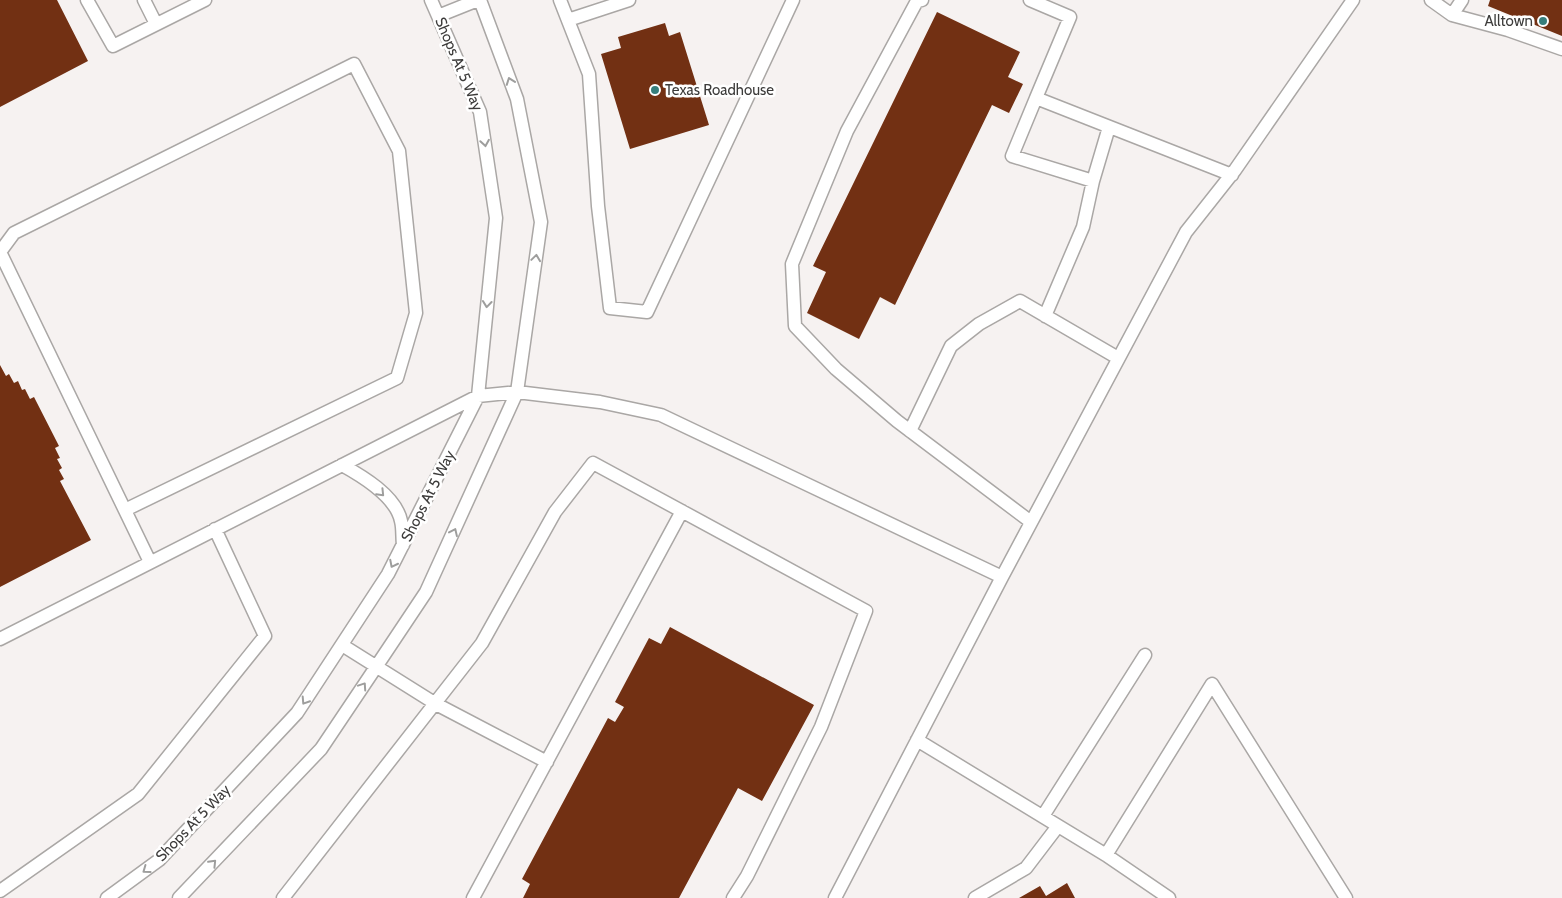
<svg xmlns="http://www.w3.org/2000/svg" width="1562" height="898" font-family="Cabin,sans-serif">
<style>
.building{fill:#723013}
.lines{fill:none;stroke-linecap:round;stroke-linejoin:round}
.lane-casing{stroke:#aaa7a5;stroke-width:15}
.lane{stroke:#fff;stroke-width:12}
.oneway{stroke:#9e9e9d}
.poi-dot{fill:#367e7c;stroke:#fff;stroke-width:2}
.labels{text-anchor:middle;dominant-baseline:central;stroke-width:5;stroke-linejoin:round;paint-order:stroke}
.poi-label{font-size:15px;fill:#3d3c3b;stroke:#fff;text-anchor:end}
.street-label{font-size:15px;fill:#3d3c3b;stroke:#fff}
</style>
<rect width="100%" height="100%" fill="#f6f2f1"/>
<!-- building -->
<path class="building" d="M0,0h57l31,61 -88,46z
M1490,0h72v36l-74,-30z
M937,12l83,40 -12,25 15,7 -14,29 -17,-8 -97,200 -15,-8 -21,42 -52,-26 19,-41 -13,-6z
M665,23l4,13 11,-4 29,93 -79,24 -29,-95 20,-6 -3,-11z
M0,365l6,11 3,-2 5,9 4,-2 4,9 3,-1 5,10 4,-2 25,49 -4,2 5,10 -3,1 5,9 -3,2 5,9 -4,2 31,59 -91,47z
M670,627l144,78 -52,96 -24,-13 -59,110h-156l7,-14 -8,-5 86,-161 7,4 9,-15 -9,-5 34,-64 12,6z
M1067,883l8,15h-56l21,-12 6,10z"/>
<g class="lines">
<defs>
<path id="lane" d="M87,0l26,46 92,-46
M144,0l12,24
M560,0l29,74 9,132 12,102 37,4 146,-312
M922,0l-5,1 -70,130 -55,133 3,62 41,43 61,52 134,101
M1030,0l40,17 -34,81 196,77
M1431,0l21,15 10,-15
M1452,15l56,15 54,19
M438,16l40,-16
M568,20l61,-20
M1036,98l-24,58 81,25
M1045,316l38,-89 10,-46 16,-54
M910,431l41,-85 28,-22 41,-23 98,57
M342,465c20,11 54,31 59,56 2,7 1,16 2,24
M125,510l272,-132 19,-65 -17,-162 -45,-87 -340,169 -14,19 150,310
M0,639l478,-243 39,-4 83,10 61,13 341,162
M342,645l94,59 111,58
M917,740l189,115 106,-171 134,214
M1043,816l102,-161
M1106,855l63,43
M0,891l138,-97 127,-158 -50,-107
M107,898l52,-38 138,-147 91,-139 90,-178 18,-178 -16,-106 -49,-112
M179,898l142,-149 55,-82 50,-75 91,-200 24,-170 -24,-123 -37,-99
M283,898l199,-255 73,-131 38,-49 273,148 -45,116 -74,149 -14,22
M473,898l209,-387
M835,898l167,-321 184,-345 49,-62 118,-170
M975,898l51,-30 32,-42"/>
</defs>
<!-- lane casing -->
<use href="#lane" class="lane-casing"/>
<!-- lane -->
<use href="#lane" class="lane"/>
</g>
<!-- one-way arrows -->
<defs><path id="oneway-chevron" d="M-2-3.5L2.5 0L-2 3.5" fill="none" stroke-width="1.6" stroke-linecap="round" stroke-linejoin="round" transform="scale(1.25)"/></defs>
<g class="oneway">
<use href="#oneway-chevron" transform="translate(510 81) rotate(-110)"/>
<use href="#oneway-chevron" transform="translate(485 143) rotate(81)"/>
<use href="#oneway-chevron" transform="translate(536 258) rotate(-82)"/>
<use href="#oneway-chevron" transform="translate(487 304) rotate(96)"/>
<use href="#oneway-chevron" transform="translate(381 493) rotate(46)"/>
<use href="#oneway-chevron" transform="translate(454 532) rotate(-65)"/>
<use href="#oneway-chevron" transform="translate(393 564) rotate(117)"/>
<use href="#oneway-chevron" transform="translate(363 686) rotate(-56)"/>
<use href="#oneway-chevron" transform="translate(305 701) rotate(123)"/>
<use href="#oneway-chevron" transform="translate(213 863) rotate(-46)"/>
<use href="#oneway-chevron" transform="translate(146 870) rotate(144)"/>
</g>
<!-- markers -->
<g class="poi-dot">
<circle cx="1543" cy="21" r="5"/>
<circle cx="655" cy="90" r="5"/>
</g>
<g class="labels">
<!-- poi labels -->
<g class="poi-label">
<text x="1533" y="21">Alltown</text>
<text x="665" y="90" text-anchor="start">Texas Roadhouse</text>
</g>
<!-- street labels -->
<g class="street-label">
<text transform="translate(459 64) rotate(67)">Shops At 5 Way</text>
<text transform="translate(428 496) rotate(-63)">Shops At 5 Way</text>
<text transform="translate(193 823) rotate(-46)">Shops At 5 Way</text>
</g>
</g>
</svg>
